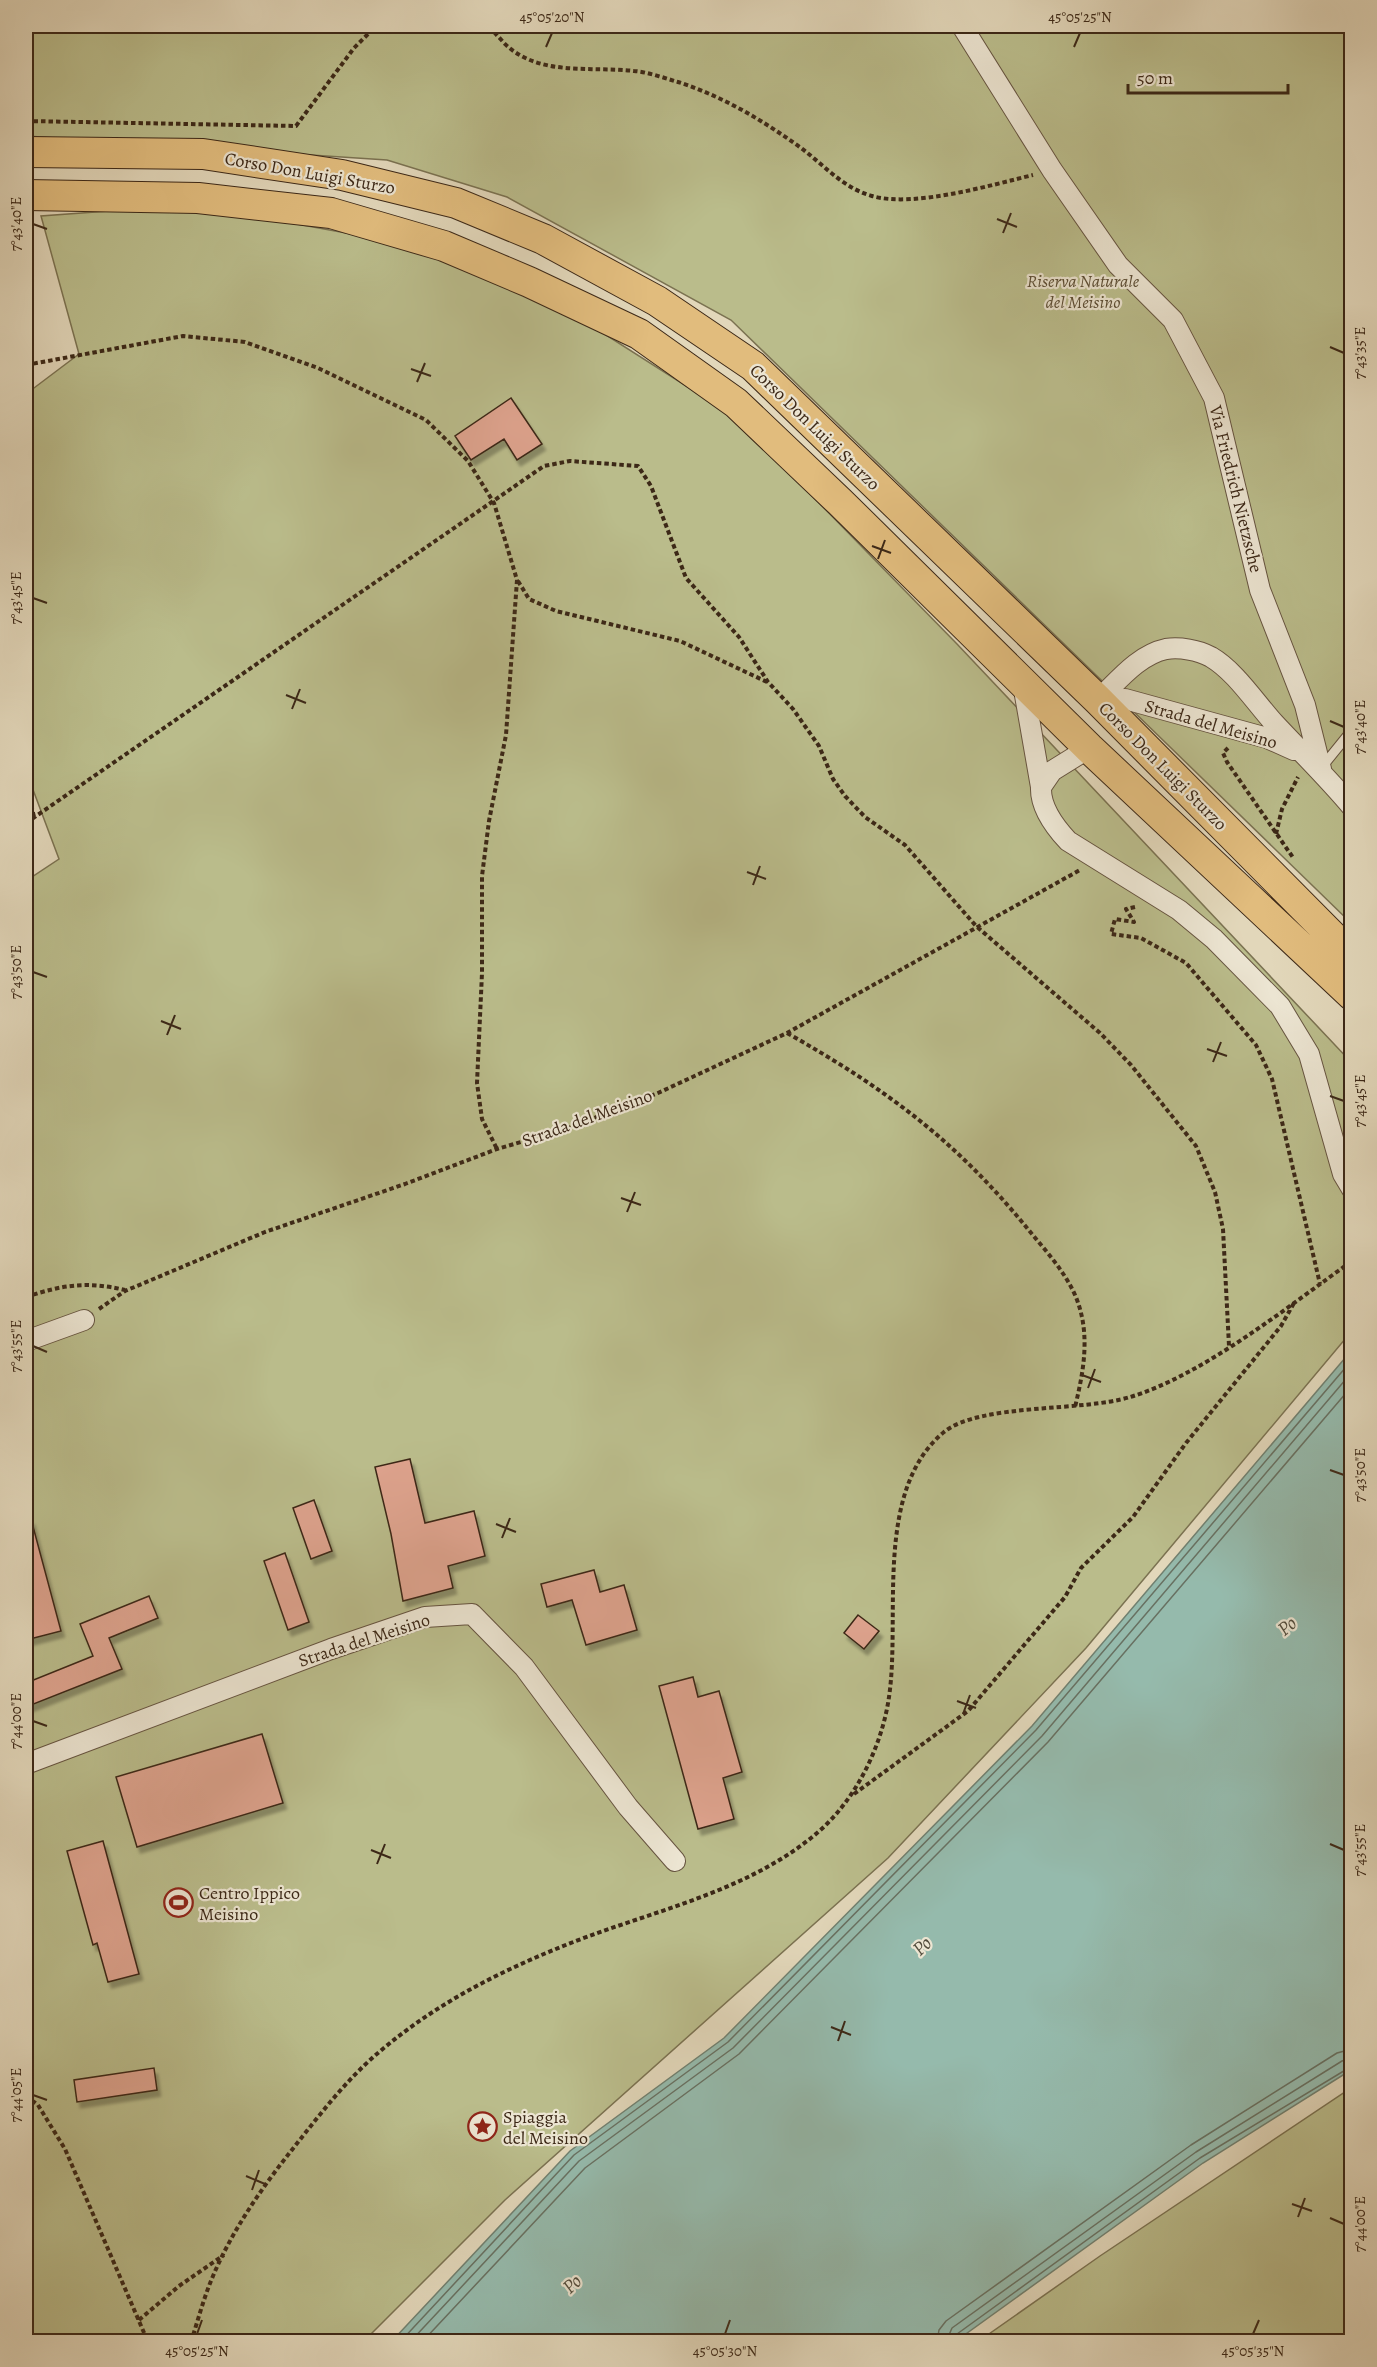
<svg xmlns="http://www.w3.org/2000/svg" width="1377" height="2367" font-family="Alegreya,serif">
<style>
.green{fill:#babc8b;stroke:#7b7251;stroke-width:1.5}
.water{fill:#95baac;stroke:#718070;stroke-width:1.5}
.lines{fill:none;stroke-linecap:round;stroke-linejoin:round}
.shore{stroke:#687162;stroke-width:1.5}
.building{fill:#dea38e;stroke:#3c2817;stroke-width:1.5;filter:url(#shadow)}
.service-casing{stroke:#665440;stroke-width:11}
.minor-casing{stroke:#665440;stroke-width:22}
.primary-casing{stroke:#3c2817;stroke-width:32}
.path{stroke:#3c2817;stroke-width:4;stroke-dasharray:4.5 3;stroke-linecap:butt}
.service{stroke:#ece5d2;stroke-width:9}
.minor{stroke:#ece5d2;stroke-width:20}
.primary{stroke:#e1bc7d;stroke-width:30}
.ticks{fill:none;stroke:#3c2817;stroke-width:2}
.labels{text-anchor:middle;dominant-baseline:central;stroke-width:4.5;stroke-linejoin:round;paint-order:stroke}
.street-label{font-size:18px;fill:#3c2817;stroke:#ece5d2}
.park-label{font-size:18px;font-style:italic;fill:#5c4d34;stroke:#ece5d2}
.poi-label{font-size:18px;fill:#3c2817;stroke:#ece5d2;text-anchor:start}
.water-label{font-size:20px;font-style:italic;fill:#524c3c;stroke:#ece5d2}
.neatline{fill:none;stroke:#3c2817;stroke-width:2}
.ticks-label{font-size:15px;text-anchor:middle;fill:#3c2817}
</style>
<defs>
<filter id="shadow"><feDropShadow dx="3.5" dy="6" stdDeviation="1.5" flood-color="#0004"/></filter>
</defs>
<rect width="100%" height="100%" fill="#e2d7ba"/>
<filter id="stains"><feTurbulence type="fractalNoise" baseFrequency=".00333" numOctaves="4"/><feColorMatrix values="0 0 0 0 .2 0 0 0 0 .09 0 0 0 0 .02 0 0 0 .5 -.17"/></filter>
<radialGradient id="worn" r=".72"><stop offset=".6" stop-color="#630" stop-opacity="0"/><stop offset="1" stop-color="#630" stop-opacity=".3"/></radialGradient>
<!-- green -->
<path class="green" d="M26,26h1325v897l-620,-603 -224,-123 -120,-37 -361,-24z
M150,208l114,10 104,19 97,30 105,45 165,105 222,227 394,418v270l-265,316 -198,210 -383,342 -141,141h-338v-1460l33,-22 -33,-88v-377l53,-40 -38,-138z
M1351,2088v253h-372l121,-85z"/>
<!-- water -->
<path class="water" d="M1351,1351v719l-148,93 -247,178h-564l178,-190 154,-113 308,-312z"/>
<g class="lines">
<!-- shore -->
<path class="shore" d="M400,2342l174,-187 154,-113 308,-312 316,-370
M410,2342l169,-181 154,-113 309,-312 310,-364
M422,2342l163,-174 154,-114 309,-312 304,-356
M937,2342l2,-12 7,-9 245,-176 146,-92 15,-4
M946,2342l6,-14 244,-176 146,-91 10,-3
M954,2342l3,-8 243,-176 152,-92"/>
</g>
<!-- building -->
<path class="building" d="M511,398l31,46 -25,16 -13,-21 -33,21 -16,-24z
M410,1459l15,64 49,-12 11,45 -37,10 5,22 -50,13 -12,-67 -16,-67z
M314,1500l18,51 -21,8 -18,-51z
M31,1519l30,112 -35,9v-120z
M285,1553l24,69 -21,8 -24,-69z
M594,1570l6,22 24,-7 13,45 -51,15 -14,-45 -25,7 -6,-23z
M149,1596l9,22 -49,20 13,31 -96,38v-24l67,-27 -13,-32z
M858,1615l21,16 -15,18 -20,-16z
M693,1677l5,20 21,-6 23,81 -19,6 11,41 -36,10 -39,-143z
M262,1734l21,69 -146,44 -21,-70z
M103,1841l36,133 -31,8 -11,-39 -4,2 -26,-94z
M154,2068l3,22 -80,12 -3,-22z"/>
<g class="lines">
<defs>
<path id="service" d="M1322,767l30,-37"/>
<path id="minor" d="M962,26l90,144 66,95 55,55 41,78 46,192 45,115 16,64
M1023,684l18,103 11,-16 37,-23
M1098,700c20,-19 40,-45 68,-51 14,-2 32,1 45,8 24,14 44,45 63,66 26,28 53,54 78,84
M1098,700l27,-1 142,39 27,12
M1041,787c-1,20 13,39 27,54l111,69 35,29 66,67 29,48 34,120 9,15
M26,1341l58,-21
M26,1764l305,-115 94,-32 47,-3 52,53 104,140 47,54"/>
<path id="primary" d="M26,152l177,2 139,21 114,28 87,36 114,62 96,65 345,334 254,256
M26,195l172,3 133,15 113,33 85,36 110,52 97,69 104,99 249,246 263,247"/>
</defs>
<!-- service casing -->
<use href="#service" class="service-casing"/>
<!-- minor casing -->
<use href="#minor" class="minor-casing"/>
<!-- primary casing -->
<use href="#primary" class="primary-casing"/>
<!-- path -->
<path class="path" d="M490,26c3,6 9,11 14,17 34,34 86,23 130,28 14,1 30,7 44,11 41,13 81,36 116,61 27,18 46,44 78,53 42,12 119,-11 161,-21
M26,121l270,5 58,-78 22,-22
M26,365l157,-29 62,6 73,26 108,52 42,41 26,42 23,77 -11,155 -17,86 -7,55v97l-5,110 5,36 15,30
M518,581l11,18 27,12 124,30 87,41
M1228,748l-5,5 4,9 67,97
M26,783l8,34
M26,823l518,-357 26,-5 68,5 13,20 35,92 53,59 29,45 25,27 26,37 14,33 12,17 20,21 40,28 71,81 124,107 31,32 65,81 19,46 8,37 6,117
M1276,834l6,-25 16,-32
M1135,907l-9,2 8,13 -19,-3 -4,15 30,4 45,25 70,82 16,34 48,205
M787,1033c99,56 168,107 240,195 17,21 37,42 48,67 16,37 9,75 0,112
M26,1297c36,-12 61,-16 99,-7
M99,1309l26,-18 140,-59 140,-48 92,-35 69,-20 92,-36 129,-60 293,-163
M854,1794l114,-83 97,-114 16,-29 52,-51 53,-74 95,-117 13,-23
M26,2096l12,9 27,44 83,193
M139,2320l40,-34 45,-31
M191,2342c7,-22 13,-45 22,-66 19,-45 48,-87 78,-125 27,-34 54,-70 87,-98 63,-54 134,-88 211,-117 77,-28 165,-49 228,-103 39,-33 65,-87 72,-136 12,-81 -16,-206 55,-265 36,-29 138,-20 186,-35 72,-21 160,-92 222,-136"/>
<!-- service -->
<use href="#service" class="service"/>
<!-- minor -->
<use href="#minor" class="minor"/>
<!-- primary -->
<use href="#primary" class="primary"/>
</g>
<!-- ticks -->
<path class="ticks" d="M546,47l6,-14M1074,47l6,-14M997,219l20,8M33,224l14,5M1003,233l8,-20M1330,347l14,6M411,369l20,7M417,382l8,-19M872,546l19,7M878,559l7,-19M33,598l14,5M286,695l20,8M292,709l8,-20M1330,721l14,6M747,872l19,7M753,885l7,-19M33,972l14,5M161,1021l20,8M167,1035l8,-20M1207,1049l20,7M1213,1062l8,-20M1330,1096l14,5M621,1198l20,7M627,1212l8,-20M33,1346l14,6M1082,1375l19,7M1088,1388l7,-19M1330,1470l14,5M496,1524l20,8M502,1538l8,-20M957,1701l19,7M963,1714l7,-19M33,1721l14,5M1330,1844l14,6M371,1850l20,8M377,1864l8,-20M831,2027l20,8M838,2041l7,-20M33,2095l14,5M246,2176l19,8M252,2190l7,-20M1292,2204l20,7M1298,2217l7,-19M1330,2218l14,6M197,2334l5,-14M725,2334l5,-14M1253,2334l6,-14"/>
<!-- icons -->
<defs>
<symbol id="stadium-ring" viewBox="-11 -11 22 22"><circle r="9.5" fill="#ece5d2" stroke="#8f2418" stroke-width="1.5"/><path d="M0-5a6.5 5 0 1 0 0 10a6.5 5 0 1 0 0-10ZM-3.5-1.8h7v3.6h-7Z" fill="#8f2418"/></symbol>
<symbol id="sight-ring" viewBox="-11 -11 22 22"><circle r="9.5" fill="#ece5d2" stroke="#8f2418" stroke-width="1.5"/><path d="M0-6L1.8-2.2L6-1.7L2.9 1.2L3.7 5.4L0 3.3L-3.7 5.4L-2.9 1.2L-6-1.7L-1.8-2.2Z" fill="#8f2418"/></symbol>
</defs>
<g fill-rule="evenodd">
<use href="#stadium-ring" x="162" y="1886" width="33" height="33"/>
<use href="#sight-ring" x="466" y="2110" width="33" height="33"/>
</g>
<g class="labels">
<!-- street labels -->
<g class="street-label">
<text transform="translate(310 173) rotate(10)">Corso Don Luigi Sturzo</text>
<text transform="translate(815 427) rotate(44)">Corso Don Luigi Sturzo</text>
<text transform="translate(1236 489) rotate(76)">Via Friedrich Nietzsche</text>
<text transform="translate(1211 724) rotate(16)">Strada del Meisino</text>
<text transform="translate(1163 766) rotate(45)">Corso Don Luigi Sturzo</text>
<text transform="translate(587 1118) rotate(-20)">Strada del Meisino</text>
<text transform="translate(364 1640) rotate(-18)">Strada del Meisino</text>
</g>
<!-- park labels -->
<g class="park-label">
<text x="1083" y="281">Riserva Naturale<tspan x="1083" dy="21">del Meisino</tspan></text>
</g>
<!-- poi labels -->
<g class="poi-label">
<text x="199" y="1893">Centro Ippico<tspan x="199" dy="21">Meisino</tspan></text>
<text x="503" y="2117">Spiaggia<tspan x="503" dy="21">del Meisino</tspan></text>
</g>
<!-- water labels -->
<g class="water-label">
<text transform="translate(1287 1626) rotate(-40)">Po</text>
<text transform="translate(922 1946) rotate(-44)">Po</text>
<text transform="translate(572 2284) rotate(-44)">Po</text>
</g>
</g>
<!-- margin -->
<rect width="1377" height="2367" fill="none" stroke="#e2d7ba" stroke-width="66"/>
<!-- scale -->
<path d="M1128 84v9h160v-9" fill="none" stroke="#3c2817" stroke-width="3"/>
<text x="1137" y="84" font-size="18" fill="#3c2817" stroke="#ece5d2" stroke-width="4.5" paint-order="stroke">50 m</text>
<rect x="33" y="33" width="1311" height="2301" class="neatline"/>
<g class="ticks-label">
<text x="552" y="22">45°05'20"N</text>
<text x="1080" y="22">45°05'25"N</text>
<text transform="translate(16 224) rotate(-90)" y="5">7°43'40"E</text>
<text transform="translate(1360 353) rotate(-90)" y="5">7°43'35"E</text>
<text transform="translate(16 598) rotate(-90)" y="5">7°43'45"E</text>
<text transform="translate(1360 727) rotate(-90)" y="5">7°43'40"E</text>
<text transform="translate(16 972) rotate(-90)" y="5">7°43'50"E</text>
<text transform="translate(1360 1101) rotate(-90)" y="5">7°43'45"E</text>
<text transform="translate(16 1346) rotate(-90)" y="5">7°43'55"E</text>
<text transform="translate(1360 1475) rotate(-90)" y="5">7°43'50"E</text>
<text transform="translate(16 1721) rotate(-90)" y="5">7°44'00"E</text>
<text transform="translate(1360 1850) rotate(-90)" y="5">7°43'55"E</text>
<text transform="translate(16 2095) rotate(-90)" y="5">7°44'05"E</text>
<text transform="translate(1360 2224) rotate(-90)" y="5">7°44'00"E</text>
<text x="197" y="2356">45°05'25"N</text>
<text x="725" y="2356">45°05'30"N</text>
<text x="1253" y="2356">45°05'35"N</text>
</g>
<rect width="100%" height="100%" filter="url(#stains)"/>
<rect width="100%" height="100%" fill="url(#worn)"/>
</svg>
